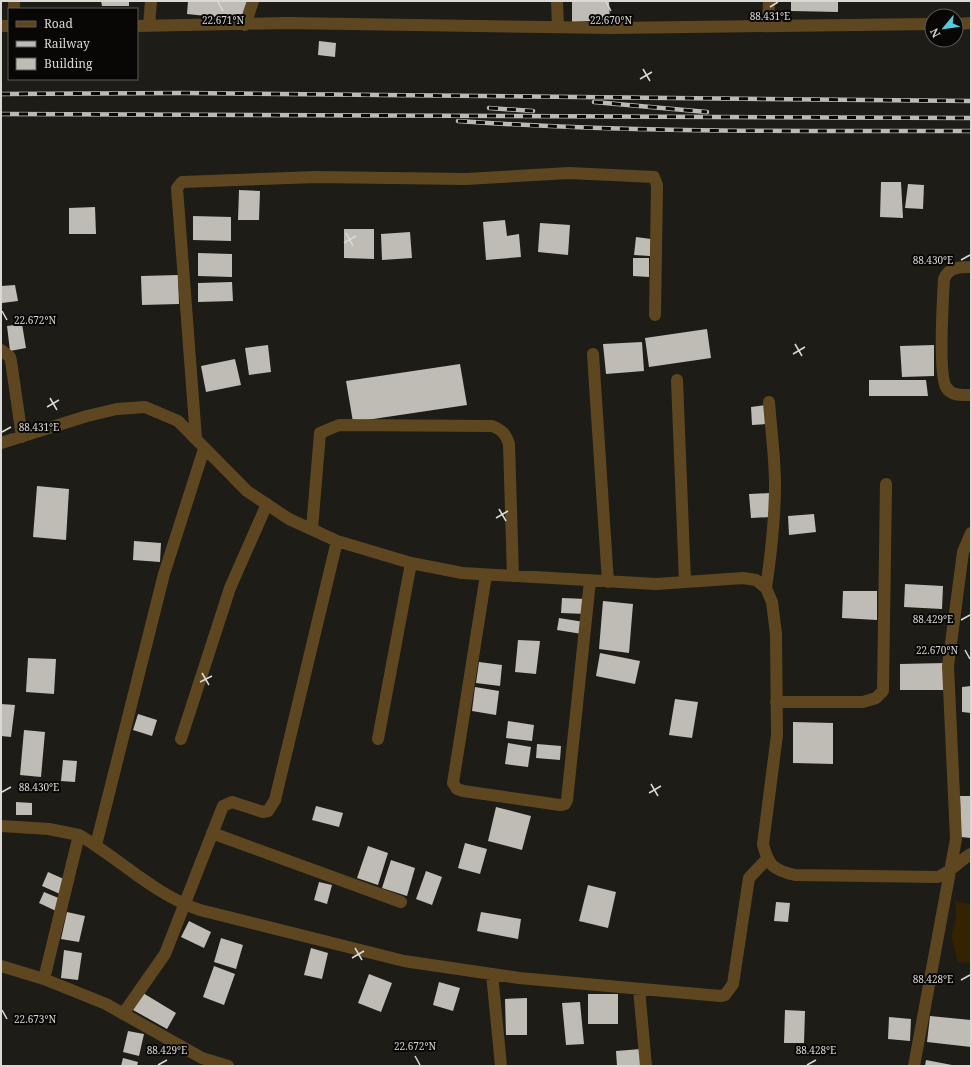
<svg xmlns="http://www.w3.org/2000/svg" width="972" height="1067" font-family="'Noto Serif',serif">
<style>
.green{fill:#342201}
.building{fill:#bfbbb5}
.lines{fill:none;stroke-linecap:round;stroke-linejoin:round}
.minor{stroke:#5e4720;stroke-width:12}
.rail-casing{stroke:#bcbab6;stroke-width:4.5}
.rail{stroke:#080705;stroke-width:3;stroke-dasharray:9;stroke-linecap:butt}
.ticks{fill:none;stroke:#dbd9d6;stroke-width:1.5}
.ticks-label{font-size:10px;text-anchor:middle;fill:#dbd9d6;stroke:#080705;stroke-width:4;stroke-linejoin:round;paint-order:stroke}
</style>
<rect width="100%" height="100%" fill="#1e1c17"/>
<!-- green -->
<path class="green" d="M955,901l16,3v59l-13,-1 -7,-26 5,-19z"/>
<!-- building -->
<path class="building" d="M101,1h28v5h-27z
M188,1h60l-2,19 -59,-6z
M572,1h37l1,19 -38,2z
M791,1h47v11l-47,-1z
M319,41l17,2 -1,14 -17,-2z
M881,182h20l2,36 -23,-1z
M908,184l16,1 -1,24 -18,-1z
M239,190l21,1 -1,29h-21z
M95,207l1,27h-27v-26z
M193,216l38,1v24l-38,-1z
M505,220l2,16 12,-2 2,23 -35,3 -3,-38z
M540,223l30,2 -2,30 -30,-3z
M344,229h30v30l-30,-1z
M410,232l2,26 -30,2 -1,-26z
M636,237l15,2 -1,17 -16,-1z
M198,253l34,1v23l-34,-1z
M633,258h16v19l-16,-1z
M178,275l1,29 -37,1 -1,-29z
M232,282l1,19 -35,1v-19z
M15,285l3,16 -16,2 -1,-17z
M22,324l4,24 -16,3 -3,-25z
M707,329l4,29 -62,9 -4,-29z
M642,342l2,29 -38,3 -3,-30z
M268,345l3,27 -22,3 -4,-27z
M934,345v31l-32,1 -2,-31z
M235,359l6,26 -35,7 -5,-26z
M460,364l7,41 -114,17 -7,-41z
M869,380h57l2,16h-59z
M766,405l1,19 -15,1 -1,-18z
M37,486l32,3 -3,51 -33,-3z
M770,493l1,24 -20,1 -2,-24z
M814,514l2,18 -27,3 -1,-19z
M134,541l27,2 -1,19 -27,-2z
M905,584l38,2 -1,23 -38,-2z
M843,591h34v29l-35,-2z
M562,598l25,1 -1,15 -25,-1z
M603,601l30,3 -4,49 -30,-4z
M559,618l25,4 -2,12 -25,-4z
M518,640l22,1 -4,33 -21,-2z
M600,653l40,8 -5,23 -39,-8z
M28,658l28,1 -2,35 -28,-2z
M479,662l23,3 -2,21 -24,-3z
M945,663v27h-45v-26z
M971,686v27l-9,-1v-25z
M475,687l24,4 -3,24 -24,-4z
M675,699l23,3 -6,36 -23,-3z
M1,704l14,1 -4,32 -10,-1z
M138,714l19,6 -5,16 -19,-6z
M508,721l26,4 -2,16 -26,-3z
M793,722l40,1v41l-40,-1z
M24,730l21,2 -4,45 -21,-2z
M508,743l23,4 -3,20 -23,-3z
M537,744l24,2 -1,14 -24,-2z
M63,760l14,1 -2,21 -14,-1z
M960,796h11v42l-10,-1z
M16,802l16,1v12h-16z
M316,806l27,7 -4,14 -27,-7z
M496,807l35,9 -9,34 -34,-9z
M465,843l22,6 -7,25 -22,-6z
M368,846l20,7 -10,32 -21,-7z
M391,860l24,8 -8,28 -25,-8z
M426,871l16,6 -10,28 -16,-6z
M48,872l18,8 -6,14 -18,-8z
M319,882l13,3 -5,19 -13,-4z
M588,885l28,7 -8,36 -29,-7z
M44,892l17,7 -5,12 -17,-8z
M776,902l14,1 -2,19 -14,-1z
M67,912l18,4 -6,26 -18,-3z
M481,912l40,7 -3,20 -41,-8z
M189,921l22,11 -7,16 -23,-11z
M221,938l22,7 -7,24 -22,-7z
M311,948l17,5 -6,26 -18,-4z
M64,950l18,3 -4,27 -17,-2z
M214,966l21,8 -11,31 -21,-8z
M369,974l23,9 -11,29 -23,-9z
M439,982l21,6 -7,23 -20,-6z
M143,993l33,20 -9,16 -34,-19z
M588,994h30v30h-30z
M527,998v37h-21l-1,-36z
M580,1002l4,42 -18,1 -4,-42z
M785,1010l20,1 -1,32h-20z
M930,1016l41,4v27l-44,-5z
M889,1017l22,2 -1,22 -22,-2z
M128,1031l16,3 -5,22 -16,-4z
M641,1049l1,17h-25l-1,-15z
M123,1058l15,4 -1,4h-16z
M926,1060l26,5v1h-27z"/>
<g class="lines">
<!-- minor -->
<path class="minor" d="M14,1v8
M557,1l1,26
M956,24l15,-1
M245,25l8,-24
M1,26h8
M137,26l150,-3 325,5 320,-4
M149,26l2,-25
M768,26l1,-25
M971,267c-12,0 -22,0 -27,12 -1,19 -6,95 2,108 5,9 16,8 25,8
M1,350l9,7 1,4 11,76
M593,354l15,228
M677,380l8,202
M196,438l-19,-250 5,-6 134,-5 150,2 103,-6 85,4 3,8 -2,130
M1,443l86,-27 30,-7 28,-2 33,14 69,70 42,28 48,22 74,22 51,10 194,11 87,-6 13,2 10,8 6,14 4,32 1,101 -14,109c5,21 10,26 32,31l143,2c13,-5 21,-16 33,-23
M312,529l8,-96 19,-8 153,1c10,4 14,8 17,18l4,132
M486,575l-33,208 4,6 6,2 97,14 5,-1 2,-4 23,-219
M766,588c5,-34 9,-68 9,-103 0,-28 -4,-55 -6,-83
M776,702h87l13,-4 7,-7 3,-207
M181,739l49,-151 37,-84
M378,739l33,-176
M1,826l48,3 30,6 -35,144
M212,833l189,69
M79,835c41,24 76,60 121,75l204,51 115,17 201,18 5,-1 8,-11 16,-106 18,-19
M96,845l68,-271 40,-125
M1,966l43,13 62,25 96,54 26,8
M492,974l9,92
M639,989l7,77
M123,1014l42,-60 58,-148 9,-4 31,10 5,-1 7,-11 62,-259
M914,1066l42,-227 -8,-173 15,-114 8,-19"/>
<defs>
<path id="rail" d="M1,94l182,-1 788,8
M594,102l113,10
M489,108l44,3
M1,114l970,4
M458,121c171,12 342,10 513,10"/>
</defs>
<!-- rail casing -->
<use href="#rail" class="rail-casing"/>
<!-- rail -->
<use href="#rail" class="rail"/>
</g>
<!-- ticks -->
<path class="ticks" d="M218,2l5,9M606,2l5,9M770,7l8,-5M643,69l7,12M640,79l12,-7M346,233l7,13M344,243l12,-7M961,260l9,-5M2,311l5,9M795,344l7,12M793,354l12,-7M50,398l7,12M47,407l12,-7M2,432l9,-5M499,509l7,12M496,518l12,-7M961,620l9,-5M965,650l5,9M202,673l7,12M200,682l12,-6M651,784l7,12M2,792l9,-5M649,793l12,-7M355,948l7,12M352,958l12,-7M961,980l9,-5M2,1010l5,9M415,1056l5,9M158,1065l9,-5M807,1065l9,-5"/>
<g class="ticks-label">
<text x="770" y="20">88.431°E</text>
<text x="223" y="24">22.671°N</text>
<text x="611" y="24">22.670°N</text>
<text x="933" y="264">88.430°E</text>
<text x="35" y="324">22.672°N</text>
<text x="39" y="431">88.431°E</text>
<text x="933" y="623">88.429°E</text>
<text x="937" y="654">22.670°N</text>
<text x="39" y="791">88.430°E</text>
<text x="933" y="983">88.428°E</text>
<text x="35" y="1023">22.673°N</text>
<text x="415" y="1050">22.672°N</text>
<text x="167" y="1054">88.429°E</text>
<text x="816" y="1054">88.428°E</text>
</g>
<!-- border -->
<rect width="972" height="1067" fill="none" stroke="#dbd9d6" stroke-width="4"/>
<!-- legend -->
<rect x="8" y="8" width="130" height="72" fill="#080705" stroke="#5c5b59"/>
<rect x="16" y="21" width="20" height="6" fill="#5e4720" stroke="#5c5b59"/>
<text x="44" y="28" font-size="12" fill="#dbd9d6">Road</text>
<rect x="16" y="41" width="20" height="6" fill="#bcbab6" stroke="#5c5b59"/>
<text x="44" y="48" font-size="12" fill="#dbd9d6">Railway</text>
<rect x="16" y="58" width="20" height="12" fill="#bfbbb5" stroke="#5c5b59"/>
<text x="44" y="68" font-size="12" fill="#dbd9d6">Building</text>
<!-- north arrow -->
<g transform="translate(944 28) rotate(241)"><circle r="19" fill="#080705" stroke="#5c5b59"/>
<path d="M0-3L7 15L0 10L-7 15Z" fill="#55cadf"/>
<text y="-6" font-size="11" font-weight="bold" text-anchor="middle" fill="#dbd9d6">N</text>
</g>
</svg>
